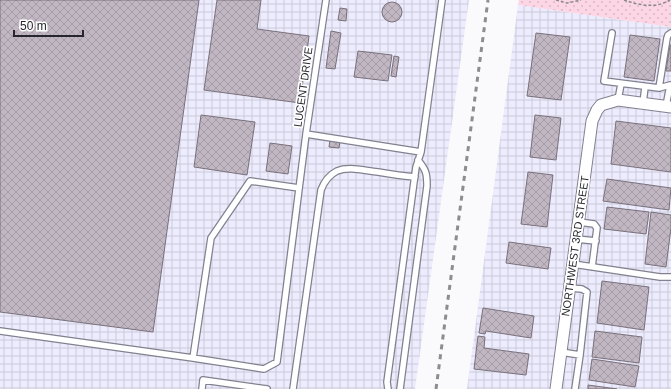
<svg xmlns="http://www.w3.org/2000/svg" width="671" height="389" font-family="Helvetica,sans-serif">
<style>
.industrial{fill:url(#industrial-grid)}
.park{fill:url(#park-dots)}
.building{fill:url(#building-cross-hatch);stroke:#79707b}
.lines{fill:none;stroke-linecap:round;stroke-linejoin:round}
.lane-casing{stroke:#81818f;stroke-width:8}
.street-casing{stroke:#81818f;stroke-width:13}
.path{stroke:#88888d;stroke-width:1.5;stroke-dasharray:3 2;stroke-linecap:butt}
.lane{stroke:#fff;stroke-width:5.5}
.street{stroke:#fff;stroke-width:11}
.rail{stroke:#8c8c91;stroke-width:3;stroke-dasharray:5 5;stroke-linecap:butt}
.labels{text-anchor:middle;dominant-baseline:central;stroke-width:3.5;stroke-linejoin:round;paint-order:stroke}
.street-label{font-size:11px;fill:#26262c;stroke:#fff}
</style>
<defs>
<pattern id="industrial-grid" width="8" height="8" patternUnits="userSpaceOnUse"><rect width="8" height="8" fill="#ececfe"/><path d="M0 4h8M4 0v8" fill="none" stroke="#cacada"/></pattern>
<pattern id="park-dots" width="8" height="8" patternUnits="userSpaceOnUse"><rect width="8" height="8" fill="#fcd6e5"/><path d="M2 2h.1M6 6h.1" fill="none" stroke="#d8b8c5" stroke-width="1.8" stroke-linecap="round"/></pattern>
<pattern id="building-cross-hatch" width="8" height="8" patternUnits="userSpaceOnUse"><rect width="8" height="8" fill="#c1b7c3"/><path d="M0 0l8 8M0 8l8-8" fill="none" stroke="#a69da8"/></pattern>
</defs>
<rect width="100%" height="100%" fill="#fafafd"/>
<!-- industrial -->
<path class="industrial" d="M0,0h469l-54,389h-415z
M518,5l153,22v362h-204z"/>
<!-- park -->
<path class="park" d="M519,0h152v27l-153,-22z"/>
<!-- building -->
<path class="building" d="M0,0h199l-46,332 -153,-20z
M217,0h44l-4,29 52,7 -9,67 -96,-13z
M382 12a10 10 0 1 1 20 0a10 10 0 1 1-20 0Z
M340,8l7,1 -1,12 -8,-1z
M331,31l10,2 -6,36 -9,-1z
M536,33l34,4 -9,63 -34,-4z
M630,35l30,4 -6,42 -30,-4z
M670,45h1v26h-5z
M358,51l34,4 -4,26 -34,-4z
M394,56l5,1 -3,20 -5,-1z
M201,115l54,7 -8,53 -53,-8z
M535,115l26,3 -5,42 -26,-3z
M616,121l55,7v44l-60,-8z
M330,140l10,1 -1,7 -10,-1z
M270,143l22,3 -4,28 -22,-3z
M528,172l25,3 -6,52 -26,-3z
M607,179l64,9 -2,22 -66,-9z
M607,207l42,5 -3,22 -42,-5z
M651,212l20,3v13l-5,39 -21,-3z
M509,242l42,6 -3,21 -42,-6z
M602,281l47,6 -5,43 -47,-7z
M483,308l51,8 -3,22 -45,-7 -1,3 -6,-1z
M595,331l47,6 -3,26 -47,-6z
M478,336l7,1 -1,11 45,6 -3,21 -52,-6z
M592,359l47,7 -4,21 -46,-7z
M588,385l29,4h-29z"/>
<g class="lines">
<defs>
<path id="lane" d="M326,0l-20,134 115,18
M612,33l-8,48 55,7 11,-3
M659,88l8,-50 1,-3 3,-2
M618,100l3,-16
M643,103l2,-16
M666,106l4,-21h1
M299,188l-49,-7 -39,57 -18,120 71,11 13,-7 29,-228
M579,222l15,2 3,4 -5,39
M576,239l20,2
M573,264l87,13h11
M0,331l193,27
M561,352l19,3 7,-63 -5,-3 -12,-1
M202,389l1,-9 64,9
M293,389l28,-199c3,-8 8,-15 16,-19 12,-5 28,0 41,1 12,2 25,4 37,5
M388,389l-1,-7 29,-215 5,-15 21,-152
M400,389l27,-203c0,-13 -1,-16 -9,-26
M575,389l5,-34"/>
<path id="street" d="M556,389l36,-268 5,-11 4,-5 17,-5 53,7"/>
</defs>
<!-- lane casing -->
<use href="#lane" class="lane-casing"/>
<!-- street casing -->
<use href="#street" class="street-casing"/>
<!-- path -->
<path class="path" d="M556,0l11,3 14,-3
M624,0c15,5 31,9 46,0"/>
<!-- lane -->
<use href="#lane" class="lane"/>
<!-- street -->
<use href="#street" class="street"/>
<!-- rail -->
<path class="rail" d="M436,389l52,-389"/>
</g>
<g class="labels">
<!-- street labels -->
<g class="street-label">
<text transform="translate(303 87) rotate(-82)">LUCENT DRIVE</text>
<text transform="translate(575 246) rotate(-82)">NORTHWEST 3RD STREET</text>
</g>
</g>
<!-- scale -->
<path d="M14 30v6h69v-6" fill="none" stroke="#26262c" stroke-width="2"/>
<text x="20" y="30" font-size="12" fill="#26262c" stroke="#ffffff" stroke-width="3" paint-order="stroke">50 m</text>
</svg>
